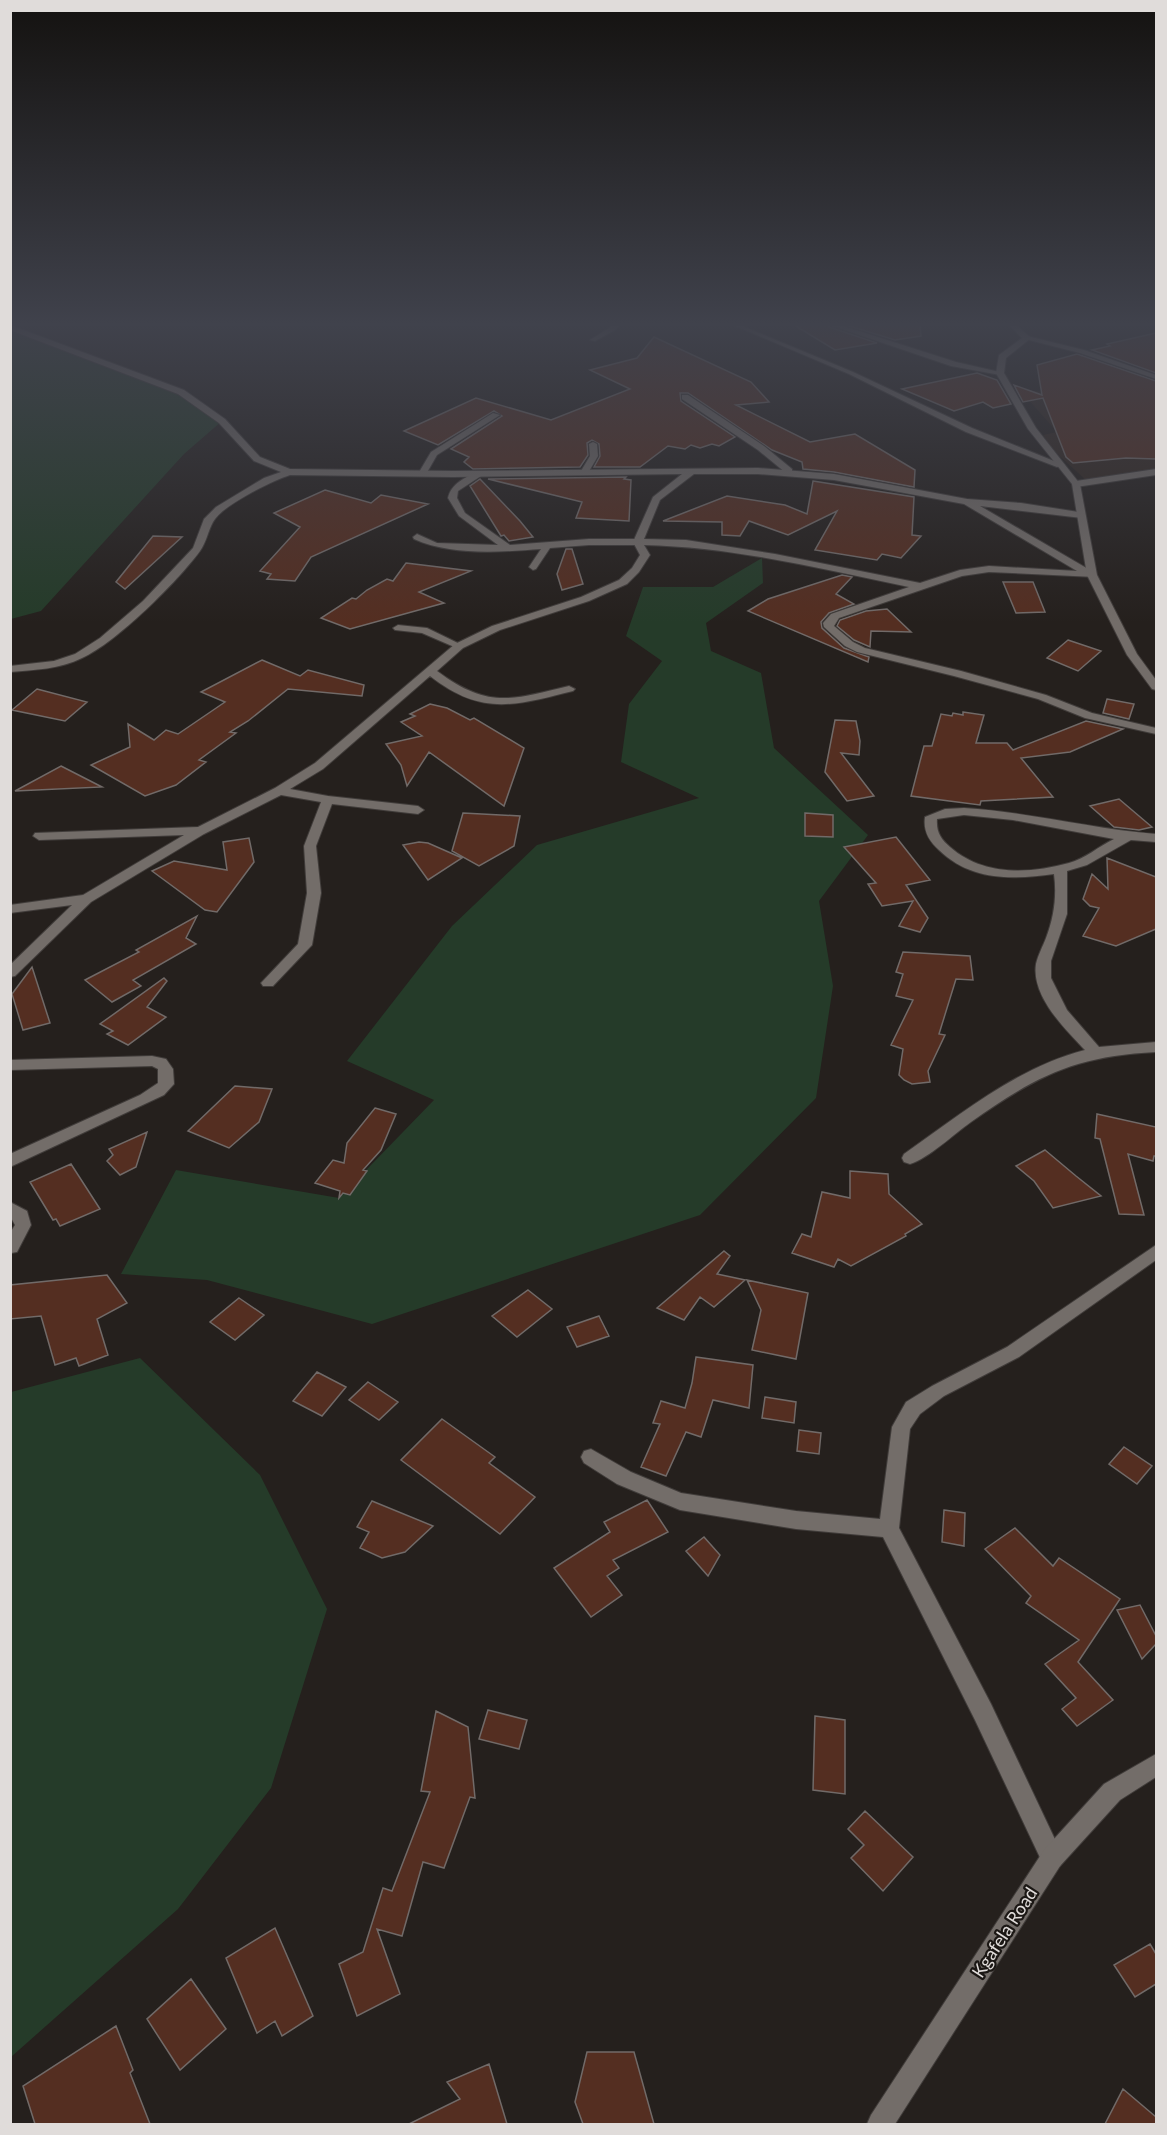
<svg xmlns="http://www.w3.org/2000/svg" width="1167" height="2135" font-family="Lato,sans-serif">
<style>
.built{fill:#322720}
.green{fill:#253b29}
.building{fill:#542e21;stroke:#716a68;stroke-width:1.5}
.lines{fill:none;stroke-linecap:round;stroke-linejoin:round}
.service-casing{stroke:#403c3a;stroke-width:2}
.minor-casing{stroke:#403c3a;stroke-width:2}
.tertiary-casing{stroke:#403c3a;stroke-width:2}
.service{fill:#736d69;fill-rule:evenodd}
.minor{fill:#736d69;fill-rule:evenodd}
.tertiary{fill:#736d69;fill-rule:evenodd}
.labels{text-anchor:middle;dominant-baseline:central;stroke-width:4.5;stroke-linejoin:round;paint-order:stroke}
.near-street-label{font-size:18px;fill:#e0dcda;stroke:#1b1714}
</style>
<rect width="100%" height="100%" fill="#25201d"/>
<!-- built -->
<path class="built" d="M1020,390l55,4 81,31v47l-68,10 -37,-34 -8,-13 14,-3z"/>
<!-- green -->
<path class="green" d="M10,327l171,65 41,29 -38,33 -143,157 -30,8z
M762,558l1,25 -57,40 5,28 50,22 13,75 94,87 -49,66 14,85 -17,112 -116,117 -328,109 -165,-44 -86,-6 55,-104 163,28 95,-98 -87,-39 105,-135 85,-81 162,-47 -78,-36 8,-58 33,-43 -36,-25 17,-49h70z
M140,1358l120,117 67,134 -56,179 -93,121 -167,148v-665z"/>
<!-- building -->
<path class="building" d="M794,325h34l1,2 48,16 -42,7z
M846,325h74l1,11 -26,4z
M1156,333v40l-64,-23 18,-4 -3,-2z
M654,337l97,45 18,20 -33,3 74,37 45,-8 60,36 -1,17 -80,-15 -31,-3 -1,-7 -30,-12 -84,-57h-8l1,8 54,36 -16,9 -7,-2 -12,4 -9,-3 -6,4 -17,-3 -28,21h-46l6,-11 -1,-12 -7,-4 -5,3 1,12 -8,12 -107,2 -9,-7 5,-5 -18,-8 51,-33 -8,-5 -56,34 -34,-14 72,-33 75,22 79,-31 -40,-19 47,-12z
M1077,354l79,27v78l-30,-1 -53,5 -7,-6 -23,-59 -20,4 -9,-17 28,10 -5,-30z
M977,373l20,7 14,24 -18,4 -10,-6 -29,9 -52,-22z
M626,477l-2,2 7,1 -2,41 -53,-3 6,-16 -94,-23z
M480,479l40,42 13,16 -24,4 -5,-6 -3,1 -31,-50z
M813,481l101,16 -2,38 9,1 -20,22 -19,-4 -5,6 -62,-10 22,-39 -49,24 -39,-14 -9,15 -18,-1v-13l-59,-1 64,-25 58,9 22,9z
M325,490l46,13 10,-8 47,9 -117,53 -16,24 -28,-2 4,-5 -11,-3 40,-44 -26,-14z
M153,536l29,1 -57,52 -9,-7z
M566,549h6l11,35 -21,6 -5,-16z
M406,563l65,8 -52,21 25,11 -94,26 -29,-11 31,-20 4,1 11,-9 20,-11 6,2z
M842,575l10,2 -16,17 18,10 -25,9 -8,9 1,6 22,20 25,9 -1,5 -120,-51 20,-12z
M1003,582h30l12,30 -29,1z
M887,609l24,23 -40,-1 -1,16 -16,-7 -17,-14 3,-6 26,-9z
M1068,640l33,11 -23,20 -31,-13z
M262,660l38,16 8,-6 56,15 -2,11 -74,-7 -40,32 -18,11 6,1 -37,27 7,2 -30,23 -31,11 -54,-31 39,-18 -2,-23 26,16 12,-10 12,4 47,-32 -24,-10z
M37,689l50,13 -22,19 -53,-11z
M1107,699l27,5 -5,15 -26,-6z
M430,704l17,4 23,12 4,-2 50,30 -20,58 -75,-54 -22,34 -6,-21 -15,-21 36,-8 -21,-14 14,-6 -5,-2z
M963,712l21,3 -8,28h31l6,7 73,-29 37,8 -53,23 -49,6 32,39 -72,4 -1,4 -69,-9 13,-50h8l9,-32 11,2 1,-3 10,2z
M835,720l21,1 4,20 -1,14 -18,-2 33,43 -27,5 -22,-29z
M61,766l41,21 -87,4z
M1119,799l33,28 -13,3 -25,-3 -24,-21z
M463,813l57,3 -6,30 -35,20 -27,-15z
M805,813l28,2v22l-28,-1z
M896,837l34,43 -24,5 22,33 -8,14 -21,-6 14,-25 -31,5 -14,-22 8,-1 -32,-36z
M249,838l5,24 -37,50 -12,-2 -53,-39 22,-10 53,9 -4,-28z
M419,842l9,1 34,15 -34,22 -25,-35z
M1107,858l49,19v52l-40,17 -33,-10 16,-28 -9,-2 -7,-7 9,-25 16,15z
M197,916l-11,22 10,6 -63,36 8,6 -29,16 -27,-22 54,-28 -3,-2z
M903,952l67,4 3,24 -17,-1 -17,55 6,1 -17,36 2,11 -18,2 -8,-4 -5,-5 4,-26 -12,-4 22,-45 -17,-4 7,-22 -7,-2z
M32,967l18,56 -27,7 -11,-36z
M164,978l3,3 -20,26 19,10 -38,28 -21,-11 6,-3 -13,-7z
M235,1086l37,3 -13,33 -30,26 -41,-17z
M375,1108l21,6 -15,36 -18,20 4,1 -17,24 -7,-2 -4,5 1,-7 -25,-8 18,-23 11,3 3,-20z
M1097,1114l59,13v29h-2l-1,5 -25,-7 16,61 -25,-1 -19,-75 -5,-1z
M147,1132l-11,35 -16,8 -13,-14 6,-6 -4,-6z
M1045,1150l31,26 25,20 -48,12 -19,-27 -18,-15z
M71,1164l29,45 -40,17 -4,-7 -3,1 -23,-38z
M850,1171l38,3 1,20 33,30 -17,10 1,2 -55,30 -13,-7 -4,8 -42,-14 10,-19 9,3 11,-45 28,6z
M724,1251l6,5 -13,18 28,6 -31,27 -14,-10 -16,23 -27,-12z
M107,1275l20,28 -30,16 11,36 -29,11 -3,-8 -21,7 -14,-49 -31,3v-34z
M747,1280l61,13 -12,66 -44,-9 9,-40z
M528,1290l24,19 -35,28 -25,-21z
M239,1298l25,17 -29,25 -25,-18z
M599,1316l10,20 -32,11 -10,-20z
M696,1357l57,8 -4,43 -36,-8 -12,37 -15,-5 -20,44 -25,-9 19,-43 -7,-1 8,-22 24,7 7,-25z
M317,1372l29,15 -24,29 -29,-15z
M368,1382l30,20 -19,18 -30,-20z
M765,1397l31,5 -2,21 -32,-5z
M442,1419l53,38 -6,6 46,34 -35,37 -99,-74z
M799,1430l22,3 -2,21 -22,-3z
M1124,1447l28,19 -15,18 -28,-20z
M647,1500l21,32 -55,28 6,8 -12,8 15,19 -31,22 -37,-49 56,-36 -6,-10z
M372,1501l61,25 -28,26 -23,6 -22,-10 9,-16 -12,-5z
M944,1510l21,3 -1,33 -22,-4z
M1015,1528l38,38 6,-8 61,41 -42,63 35,38 -36,26 -15,-17 14,-11 -31,-34 34,-24 -53,-37 5,-7 -46,-47z
M704,1537l16,18 -12,21 -22,-25z
M1140,1605l16,31v8l-14,15 -25,-49z
M488,1710l39,10 -8,29 -40,-10z
M436,1711l32,16 7,71 -5,-1 -26,71 -21,-6 -21,74 -25,-7 23,65 -43,22 -18,-52 24,-12 20,-64 9,3 38,-99 -9,-1z
M815,1716l30,4v74l-32,-4z
M865,1811l48,46 -30,34 -32,-33 13,-13 -16,-16z
M275,1928l38,88 -31,20 -7,-15 -18,12 -31,-75z
M1150,1944l6,10v30l-21,13 -21,-32z
M191,1979l35,50 -46,41 -33,-51z
M116,2026l17,44 -3,3 20,51h-115l-12,-38z
M587,2052h47l20,72h-71l-8,-22z
M489,2064l18,60h-98l51,-25 -13,-17z
M1123,2089l33,28v7h-51z"/>
<g class="lines">
<defs>
<path id="service" d="M614,325h6l-5,5 -20,11 -5,-1z
M733,325h7l113,47 119,56 92,37 -7,2 -91,-35 -117,-58z
M1027,336l57,14 72,25v4l-76,-26 -55,-14z
M682,395h6l76,51 28,23v4h-6l-28,-23 -76,-51z
M493,413l7,2 -63,40 -12,21h-6l-1,-2 13,-22z
M593,442l4,2 1,12 -10,17h-6l-1,-2 9,-15 -1,-12z
M478,472l4,2 -1,2 -23,15 -1,7 8,15 45,32 79,-6h49l4,3 -4,3h-49l-39,3 -14,21 -3,1 -4,-3 12,-18c-41,3 -89,7 -127,-10l-1,-2 4,-3 20,9 61,2 -39,-29 -11,-18c3,-14 17,-21 30,-26z
M398,625l29,3 37,18 -5,3 -37,-16 -27,-3 -2,-2z"/>
<path id="minor" d="M10,325l174,65 41,29 35,38 30,12 163,2 305,-3 76,6 133,25 54,4 64,10v4l-3,1 -102,-12 115,67v4l-106,-5 -27,4 -123,42 -5,8 19,16 12,6 96,23 85,24 46,18 64,15v6l-71,-16 -47,-19 -84,-23 -97,-24 -12,-6 -21,-19 -1,-4 8,-9 78,-27c-87,-18 -175,-40 -265,-42l6,10 -11,17 -12,12 -38,17 -89,29 -37,18 -26,23c51,38 74,29 132,15l6,3 -2,2c-59,15 -92,25 -143,-15l-107,93 -33,20 38,7 90,10 6,4 -6,4 -86,-10 -16,42 5,47 -9,52 -39,41h-10l-2,-3 37,-39 9,-51 -3,-47 17,-44 -40,-7 -77,39 -113,68 -76,74 -5,1v-12l62,-60 -62,8v-8l73,-10 101,-60 -145,5 -6,-4 2,-3 163,-6 77,-39 40,-25 140,-119 37,-18 89,-29 38,-17 13,-12 8,-13 -7,-13 20,-45 29,-23 -229,3 -163,-2c-18,6 -68,30 -77,47 -5,9 -7,21 -13,29 -22,30 -84,92 -118,107 -22,11 -47,12 -72,14v-6l44,-5 21,-7 25,-16 43,-37 50,-53 11,-29 12,-12 48,-29 17,-6 -27,-11 -35,-38 -41,-29 -168,-64zM694,474h64l76,6 130,24 113,67 -88,-5 -29,4 -40,13 -145,-29 -89,-14 -42,-1 16,-39z
M830,325h10l116,37 48,11 -4,2 -49,-9z
M1156,469v6l-80,12 -4,-3 4,-3z
M964,808c65,4 128,21 192,26v8l-25,-2 -44,25 -20,6v43l-16,47v17l16,32 32,37 57,-5v10c-81,4 -120,24 -185,70 -17,12 -42,36 -61,42l-6,-2 -2,-4 2,-4c57,-40 112,-86 181,-104 -20,-21 -54,-54 -49,-86 2,-9 7,-18 10,-26 8,-21 11,-42 8,-64 -42,6 -83,7 -115,-24 -10,-9 -16,-19 -14,-33l20,-8zM964,815l49,5 101,19c-15,7 -29,20 -45,24 -40,11 -86,13 -119,-16 -9,-8 -14,-15 -13,-28z
M152,1056l14,3 7,10 1,15 -10,11 -154,72v-13l130,-59 18,-12v-14l-6,-3 -142,4v-10z
M10,1202l17,9 4,14 -14,27 -6,1 -1,-20 5,-8 -5,-9z
M1156,1245v15l-137,97 -75,39 -24,18 -10,15 -11,99 92,176 69,146 4,8 -4,8 -8,4 -8,-4 -69,-146 -92,-183 -87,-8 -116,-19 -63,-26 -33,-21 -3,-6 3,-6 7,-2 40,23 50,21 115,18 84,8 12,-92 14,-25 26,-16 75,-39z"/>
<path id="tertiary" d="M1009,325h7l15,13 -25,20 -2,15 32,55 44,56 17,91 40,79 19,26v10l-4,-1 -25,-34 -40,-80 -15,-91 -44,-55 -32,-56 3,-18 23,-17z
M1156,1754v23l-36,23 -60,66 -165,258h-28l4,-9 173,-265 60,-66z"/>
</defs>
<!-- service casing -->
<use href="#service" class="service-casing"/>
<!-- minor casing -->
<use href="#minor" class="minor-casing"/>
<!-- tertiary casing -->
<use href="#tertiary" class="tertiary-casing"/>
<!-- service -->
<use href="#service" class="service"/>
<!-- minor -->
<use href="#minor" class="minor"/>
<!-- tertiary -->
<use href="#tertiary" class="tertiary"/>
</g>
<!-- sky -->
<linearGradient id="sky" x2="0" y2="1"><stop stop-color="#141210"/><stop offset="0.52" stop-color="#40424c"/><stop offset="1" stop-color="#40424c" stop-opacity="0"/></linearGradient>
<rect width="1167" height="623" fill="url(#sky)"/>
<g class="labels">
<!-- near-street labels -->
<g class="near-street-label">
<text transform="translate(1004 1932) rotate(-57)">Kgafela Road</text>
</g>
</g>
<!-- border -->
<rect width="1167" height="2135" fill="none" stroke="#e0dcda" stroke-width="24"/>
</svg>
